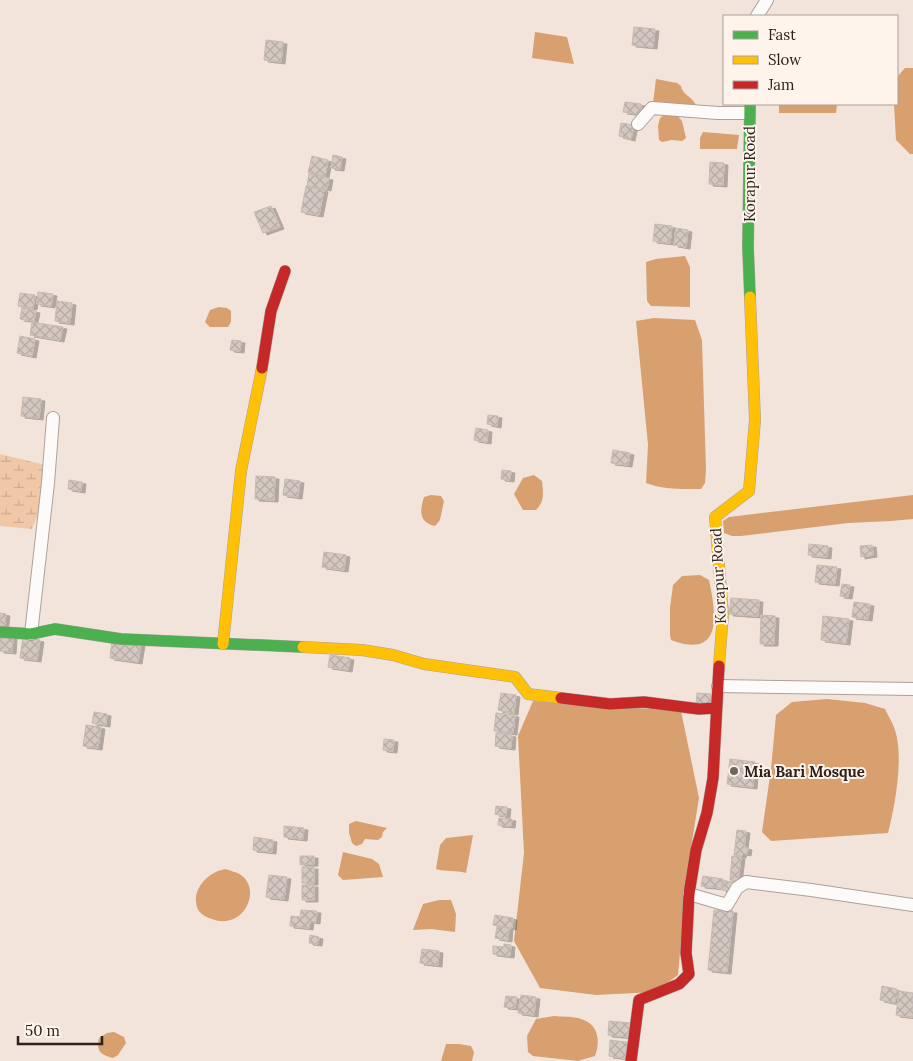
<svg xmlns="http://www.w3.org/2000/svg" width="913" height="1061" font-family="Lora,serif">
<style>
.wetland{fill:url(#wetland-marsh)}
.water{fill:#d89f6f}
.building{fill:url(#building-cross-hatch);stroke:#c5bab2;filter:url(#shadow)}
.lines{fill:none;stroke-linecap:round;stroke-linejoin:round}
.street-casing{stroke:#aca19a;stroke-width:14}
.fast-casing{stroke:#aca19a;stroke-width:12}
.slow-casing{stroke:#aca19a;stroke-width:12}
.jam-casing{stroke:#aca19a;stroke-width:12}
.street{stroke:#fdfbf9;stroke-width:12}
.fast{stroke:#4caf50;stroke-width:11}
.slow{stroke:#ffc107;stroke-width:11}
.jam{stroke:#c62828;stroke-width:11}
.poi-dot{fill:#72675e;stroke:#fef4ec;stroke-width:2}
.labels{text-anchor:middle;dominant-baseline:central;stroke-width:4;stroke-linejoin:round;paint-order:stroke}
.street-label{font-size:15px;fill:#2d231c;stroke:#fef4ec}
.poi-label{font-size:15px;font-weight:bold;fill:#2d231c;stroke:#fef4ec;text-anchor:start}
</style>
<defs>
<pattern id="wetland-marsh" width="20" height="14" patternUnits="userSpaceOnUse" patternTransform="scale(1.25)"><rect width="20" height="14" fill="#f0c7a7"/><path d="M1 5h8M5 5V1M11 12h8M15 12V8" fill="none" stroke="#ceab8f"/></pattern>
<pattern id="building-cross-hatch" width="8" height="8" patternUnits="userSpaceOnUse" patternTransform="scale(1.25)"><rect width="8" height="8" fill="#d4c8c1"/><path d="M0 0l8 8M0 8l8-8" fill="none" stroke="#b6aca5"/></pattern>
<filter id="shadow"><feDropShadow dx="4" dy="2" stdDeviation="0" flood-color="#0004"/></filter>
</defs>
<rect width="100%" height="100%" fill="#f2e4da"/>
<!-- wetland -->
<path class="wetland" d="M0,454l45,11 -6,47 -7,17 -32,-3z"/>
<!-- water -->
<path class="water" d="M535,32l32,5 7,27 -42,-6z
M905,68h8v86h-3l-14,-14 -2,-36h3v-27z
M656,79l21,4 4,3c2,10 10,9 15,19l-43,-2z
M779,104h58l-1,9h-57z
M676,114l6,7 4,17 -4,3 -10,-1 -10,2 -3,-2 -1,-14 2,-8 4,-3z
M703,132l36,3 -2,14h-37v-11z
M685,256l5,11v40l-39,-1 -4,-5 -1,-39 10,-3z
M219,307l8,1 4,3v11l-3,5h-18l-5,-5 5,-12z
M654,318l41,2 7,20 4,130 -1,13 -4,6c-19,0 -37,1 -55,-6l2,-38 -12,-124z
M534,475l8,6c1,11 3,20 -6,29h-13l-9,-16 9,-16z
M431,495l10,1 3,5 -4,19 -5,6c-17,-4 -15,-16 -11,-29z
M913,495v24l-22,2 -43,2 -107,13h-9l-8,-3 -1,-12 6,-4z
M700,575l9,5c7,33 15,80 -38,60l-1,-5v-27l3,-23 9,-9z
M827,699l38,4 20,6c3,7 8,14 10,21 9,27 0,76 -7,103l-117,8 -9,-9 9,-63 5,-54 16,-13z
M533,701l148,10 18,87 -12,74 -9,103 -23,17 -59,3 -56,-7 -26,-47 10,-88 -6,-117z
M356,821l31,7 -4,4 -1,5 -4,3 -13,-1 -3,5 -6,2 -4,-3 -3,-10v-9z
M473,835l-7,38c-10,-3 -20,-1 -30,-4l4,-24 6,-7z
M343,852l29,7 7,5 4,13 -40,3 -5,-5z
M226,869c4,2 11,3 15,6 22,16 1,56 -29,44 -6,-2 -13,-5 -15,-12 -6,-19 13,-36 29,-38z
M439,900h12l5,14 -1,18 -24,-3 -18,1 10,-26z
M554,1016c9,1 24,0 32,5 13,6 14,23 9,35l-17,5 -45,-5 -5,-4 -1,-16 9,-17z
M114,1032l10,5 2,6 -8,12 -5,3c-12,-3 -17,-6 -14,-20l8,-5z
M446,1044h13l12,2 3,6 -2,9h-31z"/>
<!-- building -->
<path class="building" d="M634,27l21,2 -2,18 -21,-2z
M266,40l17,2 -2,20 -17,-2z
M625,102l16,2 -1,10 -17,-2z
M621,123l13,2 -3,14 -12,-3z
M333,155l9,2 -2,12 -9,-1z
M312,156l16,4 -3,16 -17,-3z
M710,162l14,1 -1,22 -14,-1z
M309,174l20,4 -2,11 -20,-3z
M306,186l18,4 -5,25 -18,-3z
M271,206l9,21 -17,6 -9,-21z
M655,224l17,2 -2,17 -17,-2z
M676,228l12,2 -2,17 -12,-2z
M38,292l15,2 -2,12 -14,-2z
M20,293l15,2 -2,13 -15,-2z
M57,301l15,2 -2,20 -15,-2z
M22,308l14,3 -2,10 -14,-2z
M32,322l31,5 -3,13 -30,-5z
M20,336l15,3 -3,17 -15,-3z
M232,340l9,1 -1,10 -10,-1z
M23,397l18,2 -2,19 -18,-2z
M488,415l10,1 -1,10 -10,-2z
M476,428l12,2 -1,12 -13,-2z
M613,450l17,3 -2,12 -17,-2z
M502,470l9,1 -1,9 -9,-1z
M256,476l19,1 -1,23 -19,-1z
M285,479l15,2 -2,16 -15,-2z
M69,480l13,2 -1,9 -13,-2z
M809,544l19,2 -1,11 -19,-2z
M872,545l1,10 -12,2 -1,-11z
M324,552l22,3 -2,15 -22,-3z
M817,565l20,2 -2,17 -20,-2z
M842,584l8,1 -2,12 -8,-1z
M731,598l28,2 -1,16 -29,-2z
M854,602l16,2 -2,15 -16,-2z
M0,613l6,1 -2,16h-4z
M761,615l14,1 -1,28h-14z
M823,616l26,3 -3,24 -25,-3z
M0,635l13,2 -1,15 -12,-1z
M23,637l17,3 -3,20 -17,-2z
M112,641l29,3 -3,18 -28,-4z
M330,655l20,3 -2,12 -20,-3z
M501,693l15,2 -2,18 -16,-3z
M697,693l14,1 -1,11 -14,-1z
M94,712l13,2 -1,11 -14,-2z
M496,713l19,2 -2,18 -19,-2z
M86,725l15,2 -3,21 -15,-2z
M496,733l16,2 -1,13 -16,-2z
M384,739l10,1 -1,11 -10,-1z
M730,759l25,3 -2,25 -26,-3z
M496,806l11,1 -1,9 -11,-2z
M499,818l13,1 -1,7 -13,-1z
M284,826l20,2 -1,11 -19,-2z
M737,830l9,1 -2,16 4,1 -1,6 -4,-1 -1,3 -8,-1z
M254,837l19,3 -1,12 -19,-2z
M300,856h14v8l-14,1z
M732,856l9,1 -3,24 -8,-1z
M302,867h12v16h-12z
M269,875l18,2 -3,22 -18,-2z
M703,876l20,3 -2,9 -20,-2z
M724,881l10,1 -2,9 -10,-1z
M302,885h12v15h-12z
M301,910l16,1 -1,11 -6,-1 -1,7 -19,-2 1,-10 9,1z
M714,910l19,1 -6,61 -19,-2z
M495,915l18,3 -1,10 -19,-3z
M497,927l12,1 -1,12 -13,-2z
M310,935l9,2 -1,7 -9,-1z
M504,944l7,1 -1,11 -17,-2v-8l11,1z
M422,949l17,2 -1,14 -18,-2z
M882,986l15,3 -2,14 -15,-3z
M899,991l14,2v24l-17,-2z
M521,995l15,2 -2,18 -16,-2z
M506,996l11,1 -2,11 -11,-1z
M609,1021l22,2 -1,14 -22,-2z
M610,1040l17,2 -2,16 -16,-2z"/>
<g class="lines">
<defs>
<path id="street" d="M757,16l10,-16
M638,124l14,-16 66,5h31
M31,634l17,-151 5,-65
M718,686l195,3
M689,894l38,11 10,-17 9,-6 65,8 102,15"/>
<path id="fast" d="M750,104l-2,143 2,50
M0,632l31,2 24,-5 66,10 182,8"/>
<path id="slow" d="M223,644l18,-173 21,-103
M303,647l59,3 31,5 31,9 91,13 13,17 33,4
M719,666l4,-52 -8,-97 34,-26 6,-71 -5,-123"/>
<path id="jam" d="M262,368l9,-57 14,-40
M561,698l49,6 34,-2 55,7 17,-1
M631,1061l8,-61 40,-16 10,-10 -3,-21 3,-59 7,-44 11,-37 6,-35 6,-112"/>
</defs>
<!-- street casing -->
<use href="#street" class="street-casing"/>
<!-- fast casing -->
<use href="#fast" class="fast-casing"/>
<!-- slow casing -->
<use href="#slow" class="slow-casing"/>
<!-- jam casing -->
<use href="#jam" class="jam-casing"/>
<!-- street -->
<use href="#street" class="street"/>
<!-- fast -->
<use href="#fast" class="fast"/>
<!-- slow -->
<use href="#slow" class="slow"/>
<!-- jam -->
<use href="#jam" class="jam"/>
</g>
<!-- markers -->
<circle class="poi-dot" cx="734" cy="771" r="5"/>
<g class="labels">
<!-- street labels -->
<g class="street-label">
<text transform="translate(749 174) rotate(-90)">Korapur Road</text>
<text transform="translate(718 576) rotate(-93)">Korapur Road</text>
</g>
<!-- poi labels -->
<g class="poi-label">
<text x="744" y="771">Mia Bari Mosque</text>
</g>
</g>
<!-- legend -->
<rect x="723" y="15" width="175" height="90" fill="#fef4ec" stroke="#aaa099"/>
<rect x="733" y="31" width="25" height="8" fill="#4caf50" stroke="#aaa099"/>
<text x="768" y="40" font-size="15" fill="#2d231c">Fast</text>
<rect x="733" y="56" width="25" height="8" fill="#ffc107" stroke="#aaa099"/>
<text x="768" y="65" font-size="15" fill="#2d231c">Slow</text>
<rect x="733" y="81" width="25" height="8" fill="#c62828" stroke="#aaa099"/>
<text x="768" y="90" font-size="15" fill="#2d231c">Jam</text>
<!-- scale -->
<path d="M18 1036v8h84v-8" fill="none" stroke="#2d231c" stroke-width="2.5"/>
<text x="25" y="1036" font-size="15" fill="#2d231c" stroke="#fef4ec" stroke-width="4" paint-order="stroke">50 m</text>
</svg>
